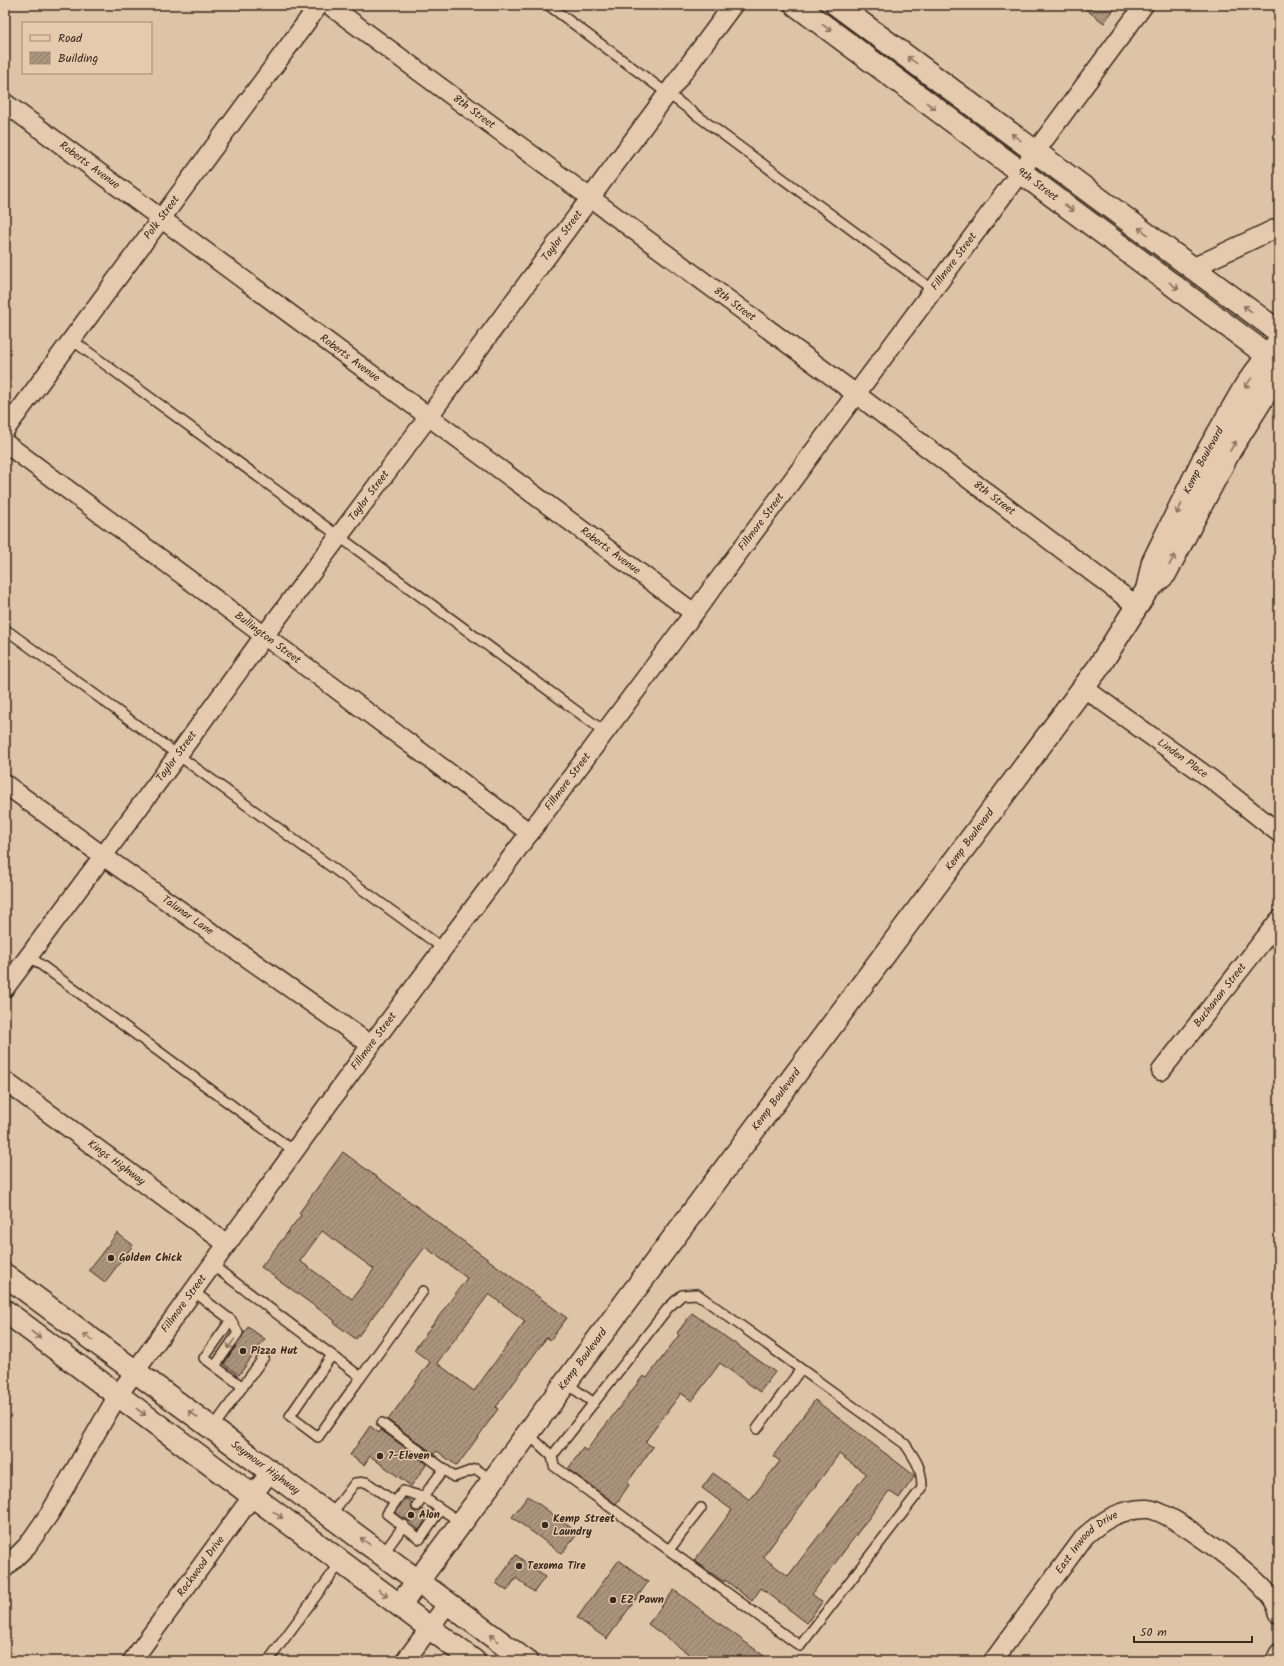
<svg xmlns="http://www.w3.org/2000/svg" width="1284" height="1666" font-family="Kalam,sans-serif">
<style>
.building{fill:url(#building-hatch);stroke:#3b2a1e;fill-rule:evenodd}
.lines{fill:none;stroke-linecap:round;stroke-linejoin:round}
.lane-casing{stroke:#3b2a1e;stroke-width:12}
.street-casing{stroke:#3b2a1e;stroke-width:21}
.secondary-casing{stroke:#3b2a1e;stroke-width:25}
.primary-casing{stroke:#3b2a1e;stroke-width:25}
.lane{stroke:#e5caad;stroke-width:9}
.street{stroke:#e5caad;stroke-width:18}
.secondary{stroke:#e5caad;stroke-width:22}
.primary{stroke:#e5caad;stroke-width:22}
.oneway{stroke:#88725e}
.poi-dot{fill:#3b2a1e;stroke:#e5caad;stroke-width:1.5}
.labels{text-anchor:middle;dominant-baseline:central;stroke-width:3;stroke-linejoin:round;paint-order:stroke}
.street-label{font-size:11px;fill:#3b2a1e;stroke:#e5caad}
.poi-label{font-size:11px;font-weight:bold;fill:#3b2a1e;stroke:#e5caad;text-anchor:start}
</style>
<defs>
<pattern id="building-hatch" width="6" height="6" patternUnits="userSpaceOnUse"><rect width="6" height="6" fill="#ab947d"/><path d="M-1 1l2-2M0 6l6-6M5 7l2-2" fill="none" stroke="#8c7966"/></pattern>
</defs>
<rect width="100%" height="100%" fill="#dec4a7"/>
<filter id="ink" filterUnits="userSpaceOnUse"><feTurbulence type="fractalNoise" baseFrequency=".025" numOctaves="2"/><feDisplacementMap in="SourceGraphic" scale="8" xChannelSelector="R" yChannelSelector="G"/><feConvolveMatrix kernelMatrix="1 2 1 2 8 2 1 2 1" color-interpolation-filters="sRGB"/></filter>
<g filter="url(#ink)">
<!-- building -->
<path class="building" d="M1080,5h37l-13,18z
M343,1152l224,166 -17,22 -3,-3 -51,70 2,2 -41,57 -20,-15 -3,3 -46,-34 42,-58 -16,-12 53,-72 -42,-31 -69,92 -22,-16 1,-2 -74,-54 40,-52 -2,-2zM322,1231l52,38 -22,30 -52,-38zM489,1294l36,27 -51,70 -37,-28z
M117,1233l16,12 -28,37 -16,-12z
M692,1313l83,59 -15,20 -40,-29 -28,38 -11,-8 -36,49 8,5 -26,36 2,2 -13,19 -48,-35 15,-21 3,3 57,-75 4,2 32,-43 -2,-2z
M248,1327l17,12 -26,36 -15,-11z
M815,1400l100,76 -16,22 -10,-7 -77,103 10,8 -15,21 -46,-35 -9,13 -27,-21 -1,2 -30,-21 38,-51 -30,-22 11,-15 37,27 30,-39 -7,-5zM839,1454l27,20 -78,102 -25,-19z
M370,1426l9,7 2,-3 46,34 -16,22 -41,-30 -6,9 -14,-10z
M528,1496l50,37 -16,21 -50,-37z
M405,1498l7,4 -1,4 2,5 4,1 5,-3 7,6 -10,15 -11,-10 -13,-7z
M516,1555l29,22 -11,15 -18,-14 -9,13 -11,-8z
M619,1560l29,22 -41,57 -30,-21z
M674,1590l97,71h-73l-50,-37z"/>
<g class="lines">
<defs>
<path id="lane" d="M548,5l385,285
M72,340l533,392
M5,629l439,320
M29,956l265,195
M212,1265l149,112 62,-86
M193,1291l38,29 -27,38 39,29
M332,1355l-42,61 28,21 43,-60
M215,1366l23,-33 -7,-13
M566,1383l28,20
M382,1423l62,46 -21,28 -20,-6 -16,23 33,25 20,-29
M212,1429l52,-72
M757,1429l44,-60
M528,1434l24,22 2,10 246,180 122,-158c0,-20 -6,-28 -17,-44l-208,-150 -15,1 -14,13 -116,148
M444,1469l10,8 22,-8 17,12
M417,1506l6,-9 39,26
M330,1516l25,-33 11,-1 29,20
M669,1550l32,-42
M383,1554l21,-29
M268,1661l73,-99"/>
<g id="street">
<path id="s1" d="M329,5l527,389 281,212"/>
<path id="s2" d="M5,103l689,510"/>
<path d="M1192,268l87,-41"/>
<path id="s3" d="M5,430l314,-425"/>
<path id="s4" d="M5,443l525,390"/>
<path id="s5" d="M1084,688l127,91 68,54"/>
<path id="s6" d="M5,784l98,72 268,189"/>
<path id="s7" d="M5,988l173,-233 86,-119 165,-220 304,-411"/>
<path id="s8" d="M1161,1071l118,-151"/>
<path id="s9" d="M5,1081l222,163"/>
<path id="s10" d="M5,1568l22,-22 23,-33 68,-118 253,-350 323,-432 450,-608"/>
<path id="s11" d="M132,1661l138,-189"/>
<path d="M405,1661l43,-58"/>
<path id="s12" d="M993,1661l92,-125c18,-16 37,-28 63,-27 22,1 100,62 117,81 6,6 12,16 14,24"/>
<path d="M1275,1661l4,-8"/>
</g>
<g id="secondary">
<path id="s13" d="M796,5l483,359"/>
<path d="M837,5l442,327"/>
<path id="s14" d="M1147,590l6,-28 50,-102 43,-75 30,-40"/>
<path id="s15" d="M400,1605l698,-937 49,-78 18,-16 65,-124 39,-62 10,-12"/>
</g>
<g id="primary">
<path id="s16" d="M5,1275l521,386"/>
<path d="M5,1311l469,350"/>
</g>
</defs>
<!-- lane casing -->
<use href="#lane" class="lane-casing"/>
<!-- street casing -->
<use href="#street" class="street-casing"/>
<!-- secondary casing -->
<use href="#secondary" class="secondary-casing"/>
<!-- primary casing -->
<use href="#primary" class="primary-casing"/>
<!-- lane -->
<use href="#lane" class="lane"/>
<!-- street -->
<use href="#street" class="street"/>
<!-- secondary -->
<use href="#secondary" class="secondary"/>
<!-- primary -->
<use href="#primary" class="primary"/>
</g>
<!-- one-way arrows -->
<defs><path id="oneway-shaft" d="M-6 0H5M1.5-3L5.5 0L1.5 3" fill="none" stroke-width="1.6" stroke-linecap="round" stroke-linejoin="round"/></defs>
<g class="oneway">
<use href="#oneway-shaft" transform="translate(827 28) rotate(37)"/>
<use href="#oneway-shaft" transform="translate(912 60) rotate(-144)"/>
<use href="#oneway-shaft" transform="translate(931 106) rotate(37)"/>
<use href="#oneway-shaft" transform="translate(1016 137) rotate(-144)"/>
<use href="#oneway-shaft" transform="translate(1069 208) rotate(37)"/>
<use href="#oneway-shaft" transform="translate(1143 231) rotate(-144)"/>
<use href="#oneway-shaft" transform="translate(1174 286) rotate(37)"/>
<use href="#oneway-shaft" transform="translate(1248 309) rotate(-143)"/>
<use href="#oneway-shaft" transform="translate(1248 383) rotate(125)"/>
<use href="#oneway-shaft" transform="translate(1233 446) rotate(-58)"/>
<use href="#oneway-shaft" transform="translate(1179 509) rotate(116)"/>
<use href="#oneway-shaft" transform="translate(1172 560) rotate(-62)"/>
<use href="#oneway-shaft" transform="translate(36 1335) rotate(37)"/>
<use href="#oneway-shaft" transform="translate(88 1337) rotate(-143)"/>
<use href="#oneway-shaft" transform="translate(231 1344) rotate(126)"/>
<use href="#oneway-shaft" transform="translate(141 1412) rotate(37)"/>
<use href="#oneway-shaft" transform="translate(193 1414) rotate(-144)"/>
<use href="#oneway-shaft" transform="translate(278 1515) rotate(36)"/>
<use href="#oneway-shaft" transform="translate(365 1541) rotate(-144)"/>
<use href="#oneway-shaft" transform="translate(383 1593) rotate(36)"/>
<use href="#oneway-shaft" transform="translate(494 1638) rotate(-143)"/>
</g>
</g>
<!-- markers -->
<g class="poi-dot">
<circle cx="111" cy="1258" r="4"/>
<circle cx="243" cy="1351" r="4"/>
<circle cx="380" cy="1456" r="4"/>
<circle cx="411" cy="1515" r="4"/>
<circle cx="545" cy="1525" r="4"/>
<circle cx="519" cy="1566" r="4"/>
<circle cx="613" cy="1600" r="4"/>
</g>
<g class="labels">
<!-- street labels -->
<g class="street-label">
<text stroke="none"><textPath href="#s1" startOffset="180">8th Street</textPath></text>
<text stroke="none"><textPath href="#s2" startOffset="105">Roberts Avenue</textPath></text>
<text stroke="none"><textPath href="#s13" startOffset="301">9th Street</textPath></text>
<text stroke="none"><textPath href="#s3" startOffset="264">Polk Street</textPath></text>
<text stroke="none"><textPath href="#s7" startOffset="936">Taylor Street</textPath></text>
<text stroke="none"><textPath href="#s10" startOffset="1616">Fillmore Street</textPath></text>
<text stroke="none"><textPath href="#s1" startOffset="504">8th Street</textPath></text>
<text stroke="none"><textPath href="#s2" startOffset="429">Roberts Avenue</textPath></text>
<text stroke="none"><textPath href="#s14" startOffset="142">Kemp Boulevard</textPath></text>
<text stroke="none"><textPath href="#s7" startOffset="612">Taylor Street</textPath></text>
<text stroke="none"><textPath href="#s1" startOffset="828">8th Street</textPath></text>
<text stroke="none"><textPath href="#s10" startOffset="1292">Fillmore Street</textPath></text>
<text stroke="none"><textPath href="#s2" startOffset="753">Roberts Avenue</textPath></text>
<text stroke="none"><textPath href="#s4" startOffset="327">Bullington Street</textPath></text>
<text stroke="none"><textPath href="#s7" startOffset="288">Taylor Street</textPath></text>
<text stroke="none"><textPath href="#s5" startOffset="121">Linden Place</textPath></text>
<text stroke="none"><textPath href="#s10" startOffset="968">Fillmore Street</textPath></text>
<text stroke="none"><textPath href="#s15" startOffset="954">Kemp Boulevard</textPath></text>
<text stroke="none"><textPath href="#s6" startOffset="225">Talunar Lane</textPath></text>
<text stroke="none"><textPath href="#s8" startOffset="96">Buchanan Street</textPath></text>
<text stroke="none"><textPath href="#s10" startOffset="644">Fillmore Street</textPath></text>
<text stroke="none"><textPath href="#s15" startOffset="630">Kemp Boulevard</textPath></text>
<text stroke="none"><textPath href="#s9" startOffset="138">Kings Highway</textPath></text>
<text stroke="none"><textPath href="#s10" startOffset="320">Fillmore Street</textPath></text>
<text stroke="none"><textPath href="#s15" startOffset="306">Kemp Boulevard</textPath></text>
<text stroke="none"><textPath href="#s16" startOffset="324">Seymour Highway</textPath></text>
<text stroke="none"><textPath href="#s12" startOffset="152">East Inwood Drive</textPath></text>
<text stroke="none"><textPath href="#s11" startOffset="117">Rockwood Drive</textPath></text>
</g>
<!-- poi labels -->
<g class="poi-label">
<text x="119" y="1258">Golden Chick</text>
<text x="251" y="1351">Pizza Hut</text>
<text x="388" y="1456">7-Eleven</text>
<text x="419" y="1515">Alon</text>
<text x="553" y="1519">Kemp Street<tspan x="553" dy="13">Laundry</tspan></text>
<text x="527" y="1566">Texoma Tire</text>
<text x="621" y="1600">EZ Pawn</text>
</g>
</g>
<!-- margin -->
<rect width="1284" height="1666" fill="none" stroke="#e5caad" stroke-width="20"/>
<rect x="10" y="10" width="1264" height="1646" fill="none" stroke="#3b2a1e" stroke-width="1.5" filter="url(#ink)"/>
<!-- legend -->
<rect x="22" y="22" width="130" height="52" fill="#e5caad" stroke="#a18a74"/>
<rect x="30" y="35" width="20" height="6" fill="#e5caad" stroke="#a18a74"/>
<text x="58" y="42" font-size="12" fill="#3b2a1e">Road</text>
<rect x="30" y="52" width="20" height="12" fill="url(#building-hatch)" stroke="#a18a74"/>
<text x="58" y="62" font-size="12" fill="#3b2a1e">Building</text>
<!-- scale -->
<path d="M1134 1636v6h118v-6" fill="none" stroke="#3b2a1e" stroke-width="2"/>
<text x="1140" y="1636" font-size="12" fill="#3b2a1e" stroke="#e5caad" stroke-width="3" paint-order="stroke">50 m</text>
</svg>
